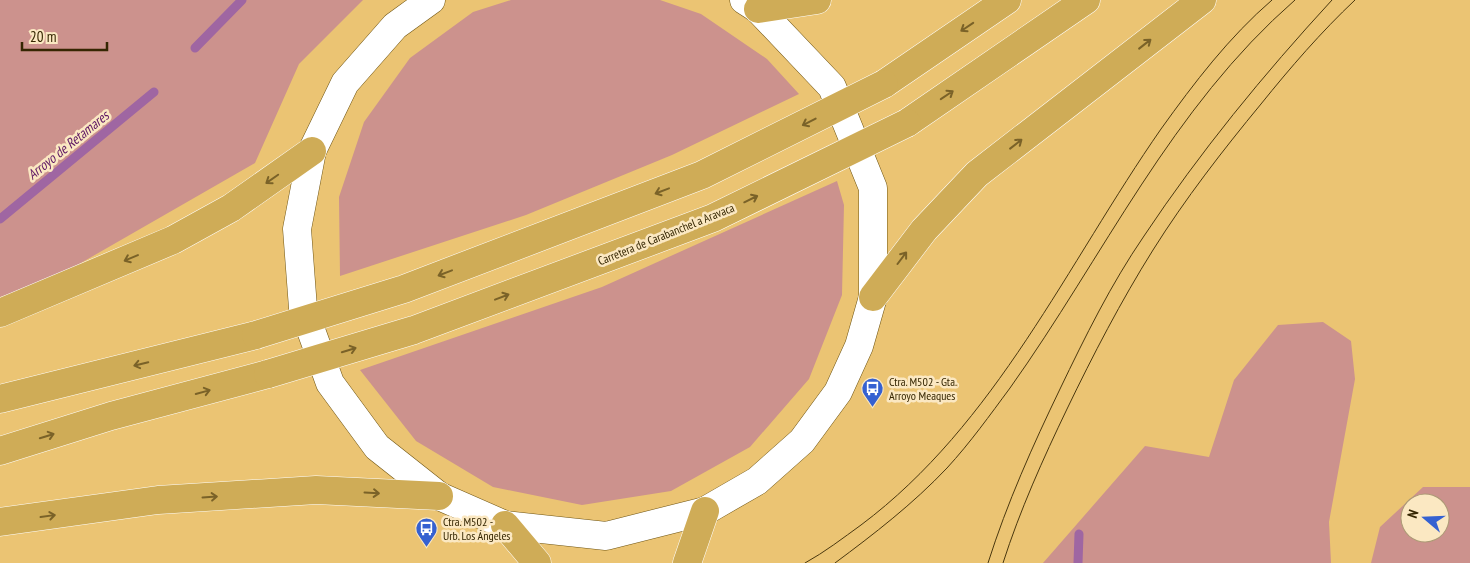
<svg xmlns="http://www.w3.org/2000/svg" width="1470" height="563" font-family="'PT Sans Narrow',sans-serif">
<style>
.green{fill:#cc928d;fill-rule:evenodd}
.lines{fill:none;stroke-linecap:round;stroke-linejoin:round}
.stream{stroke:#9f66a2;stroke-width:9}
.tertiary-casing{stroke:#6f5411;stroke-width:29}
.trunk-casing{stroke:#fff;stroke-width:29}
.tertiary{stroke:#fff;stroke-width:28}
.trunk{stroke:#cfac57;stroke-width:28}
.tram{stroke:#4a380f;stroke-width:1}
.trunk-bridge-casing{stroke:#fff;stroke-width:29;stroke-linecap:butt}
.trunk-bridge{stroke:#cfac57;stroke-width:28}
.oneway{stroke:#7a6228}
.labels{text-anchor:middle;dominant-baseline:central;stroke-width:5;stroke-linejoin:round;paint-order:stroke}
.street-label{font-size:12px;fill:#352602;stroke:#fbe8c2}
.poi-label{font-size:12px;fill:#352602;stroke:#fbe8c2;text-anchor:start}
.water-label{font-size:14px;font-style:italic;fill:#5e1764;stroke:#fbe8c2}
</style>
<rect width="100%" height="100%" fill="#ebc473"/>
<!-- green -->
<path class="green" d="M0,0h363l-64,64 -44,99 -202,116 -53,18z
M511,0h149l41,14 66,45 32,35 -127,61 -146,60 -186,61 -1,-79 25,-75 46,-64 63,-46z
M837,181l7,24 -2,90 -33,84 -59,68 -79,44 -89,14 -89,-18 -77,-46 -56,-71 242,-83z
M1323,322l28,19 4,38 -26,143 2,41h-288l102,-117 64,11 25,-77 44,-55z
M1423,487h47v76h-99l9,-36zM1410,503h30v30h-30z"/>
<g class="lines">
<!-- stream -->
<path class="stream" d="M195,48l47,-48
M0,219l154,-127
M1078,563l1,-29"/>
<defs>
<path id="tertiary" d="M431,0l-36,26 -50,57 -33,68 -15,78 6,79 27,75 47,64 62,49 66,29 101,11 99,-25 52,-30 45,-40 36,-49 21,-46 14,-49v-109l-41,-101 -74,-78 -14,-9"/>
<path id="trunk" d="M758,9l59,-9
M884,84l123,-84
M907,123l179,-123
M873,297l51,-67 53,-56 225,-174
M0,313l173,-73 58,-32 81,-57
M0,399l256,-64
M0,451l111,-35 157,-42
M0,522l158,-22 158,-10 123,6
M505,525l32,38
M687,563l18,-52"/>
</defs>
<!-- tertiary casing -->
<use href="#tertiary" class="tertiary-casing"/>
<!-- trunk casing -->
<use href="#trunk" class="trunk-casing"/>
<!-- tertiary -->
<use href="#tertiary" class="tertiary"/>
<!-- trunk -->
<use href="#trunk" class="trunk"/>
<!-- tram -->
<path class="tram" d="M805,563c20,-11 38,-25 56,-38 135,-101 206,-261 300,-396 33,-46 68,-92 111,-129
M835,563c39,-29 78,-59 112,-95 23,-25 43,-53 63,-80 94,-132 161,-280 285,-388
M988,563c19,-60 45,-118 72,-174 25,-52 51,-105 84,-153 56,-84 119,-161 188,-236
M1003,563c17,-53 40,-104 64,-154 26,-54 54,-108 86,-159 32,-51 70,-100 108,-146 29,-36 60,-72 94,-104"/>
<defs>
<path id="trunk-bridge" d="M256,335l148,-46 298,-114 182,-91
M268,374l146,-44 299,-112 194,-95"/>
</defs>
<!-- trunk-bridge casing -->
<use href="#trunk-bridge" class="trunk-bridge-casing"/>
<!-- trunk-bridge -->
<use href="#trunk-bridge" class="trunk-bridge"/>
</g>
<!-- one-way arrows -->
<defs><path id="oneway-shaft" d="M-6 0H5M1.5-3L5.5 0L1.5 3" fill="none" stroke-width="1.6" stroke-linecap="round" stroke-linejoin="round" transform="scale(1.25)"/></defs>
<g class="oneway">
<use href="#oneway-shaft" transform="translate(967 27) rotate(146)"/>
<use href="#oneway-shaft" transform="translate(1145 44) rotate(-38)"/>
<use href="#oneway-shaft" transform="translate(947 95) rotate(-34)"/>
<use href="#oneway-shaft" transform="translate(809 122) rotate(153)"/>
<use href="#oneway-shaft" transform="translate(1016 144) rotate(-38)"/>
<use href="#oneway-shaft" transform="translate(272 179) rotate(145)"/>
<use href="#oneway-shaft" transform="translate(662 191) rotate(159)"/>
<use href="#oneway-shaft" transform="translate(751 199) rotate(-26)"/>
<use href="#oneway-shaft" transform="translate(131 258) rotate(157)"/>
<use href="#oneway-shaft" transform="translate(902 258) rotate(-53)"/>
<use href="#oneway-shaft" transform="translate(445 273) rotate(159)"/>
<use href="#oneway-shaft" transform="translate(502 297) rotate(-21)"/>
<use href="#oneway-shaft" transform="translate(349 350) rotate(-17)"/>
<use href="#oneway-shaft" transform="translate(141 364) rotate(166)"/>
<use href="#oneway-shaft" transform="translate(203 392) rotate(-15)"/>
<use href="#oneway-shaft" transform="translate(47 436) rotate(-17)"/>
<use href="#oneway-shaft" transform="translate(372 493) rotate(3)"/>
<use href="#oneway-shaft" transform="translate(210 497) rotate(-4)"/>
<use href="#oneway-shaft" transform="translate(48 516) rotate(-8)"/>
</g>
<!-- icons -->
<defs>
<symbol id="bus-pin" viewBox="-11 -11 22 30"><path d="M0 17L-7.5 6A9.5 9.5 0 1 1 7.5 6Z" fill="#3561d1" stroke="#fbe8c2"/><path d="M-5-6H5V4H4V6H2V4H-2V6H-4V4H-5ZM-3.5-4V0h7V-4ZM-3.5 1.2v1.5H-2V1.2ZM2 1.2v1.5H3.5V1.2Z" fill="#fff"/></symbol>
</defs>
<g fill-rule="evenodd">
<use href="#bus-pin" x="860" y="376" width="25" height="34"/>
<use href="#bus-pin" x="414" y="516" width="25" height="34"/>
</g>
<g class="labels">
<!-- street labels -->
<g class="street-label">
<text transform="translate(666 234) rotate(-22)">Carretera de Carabanchel a Aravaca</text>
</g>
<!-- poi labels -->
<g class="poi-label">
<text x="889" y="381">Ctra. M502 - Gta.<tspan x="889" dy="14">Arroyo Meaques</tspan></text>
<text x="443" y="521">Ctra. M502 -<tspan x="443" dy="14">Urb. Los Ángeles</tspan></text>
</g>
<!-- water labels -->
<g class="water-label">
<text transform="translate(68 145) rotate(-39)">Arroyo de Retamares</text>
</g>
</g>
<!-- north arrow -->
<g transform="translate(1425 518) rotate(289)"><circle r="24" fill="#fbe8c2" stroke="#ac9a75"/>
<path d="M0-4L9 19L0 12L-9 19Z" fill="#3561d1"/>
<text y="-8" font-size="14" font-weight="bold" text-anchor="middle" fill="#352602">N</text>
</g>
<!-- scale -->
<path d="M22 42v8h85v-8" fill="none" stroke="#352602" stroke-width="2.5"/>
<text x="30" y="42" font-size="15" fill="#352602" stroke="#fbe8c2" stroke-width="4" paint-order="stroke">20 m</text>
</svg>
